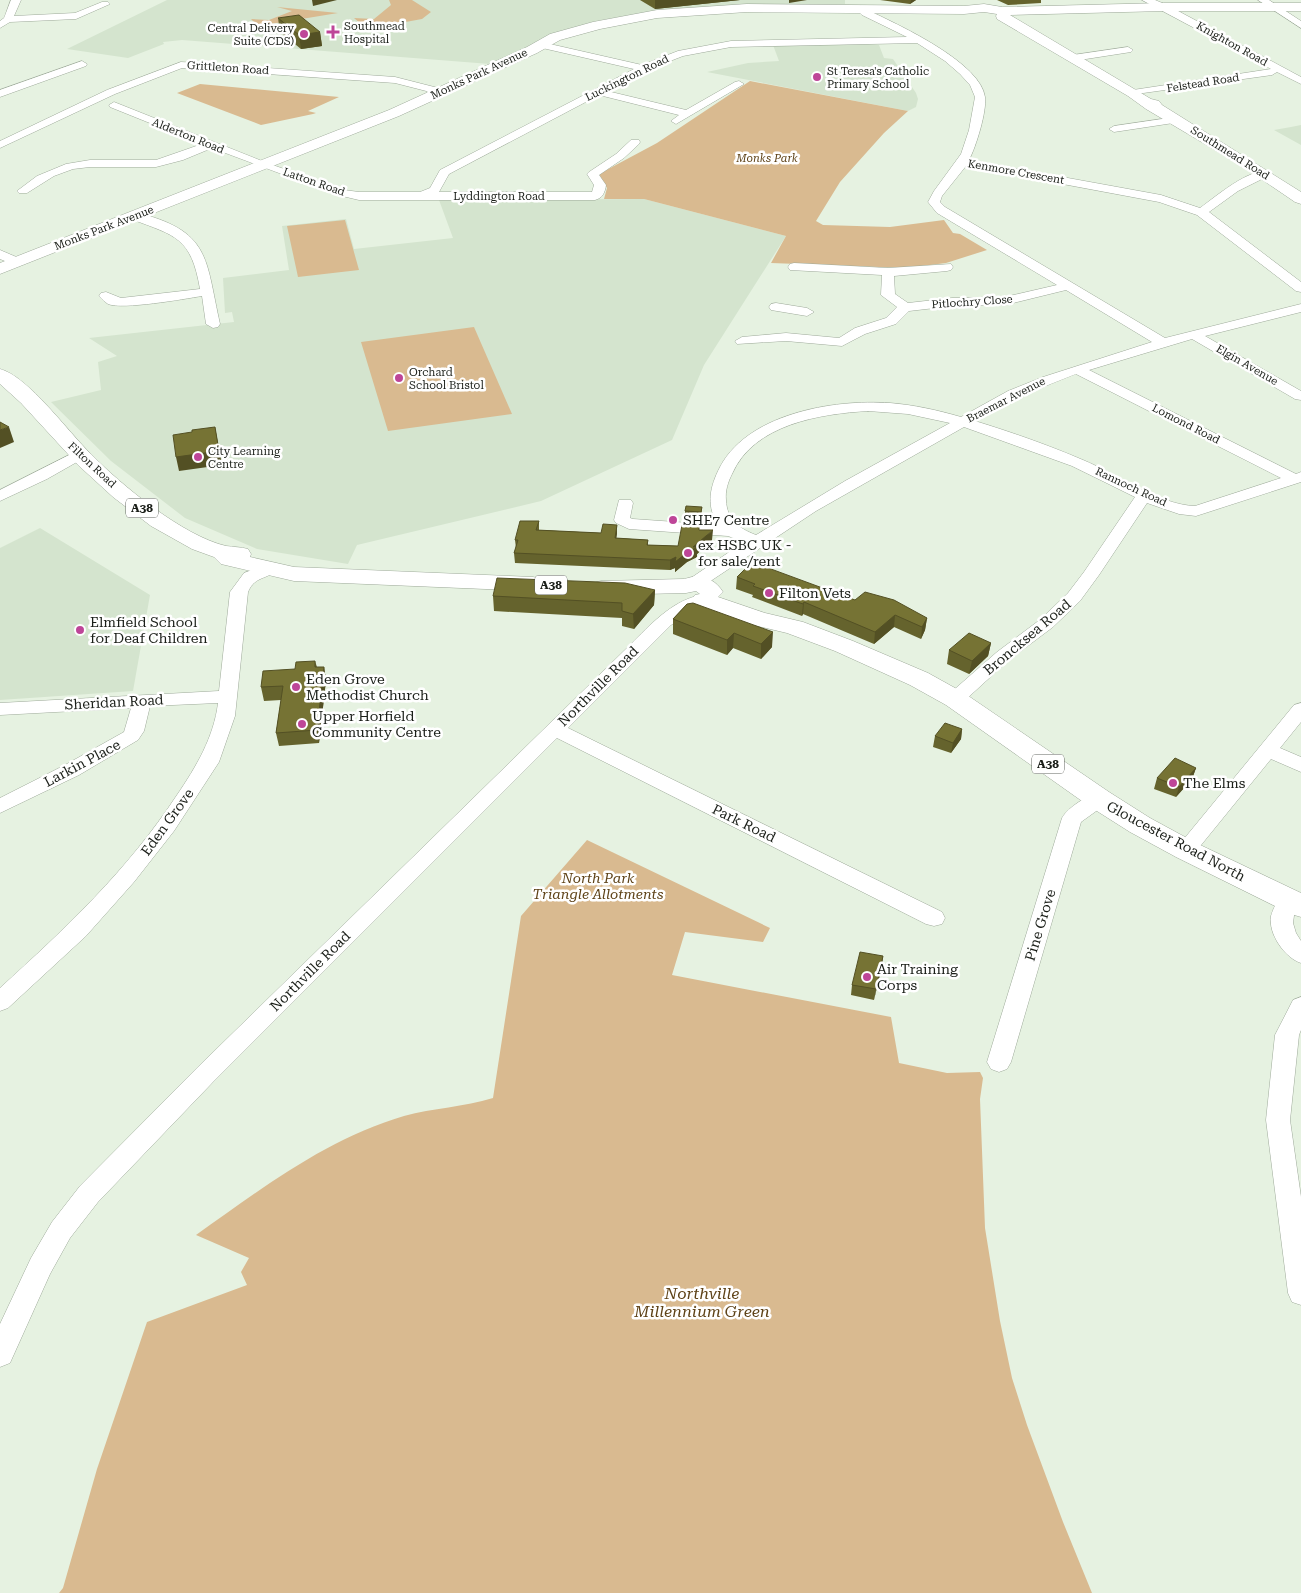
<svg xmlns="http://www.w3.org/2000/svg" width="1301" height="1593" font-family="'Roboto Serif',serif">
<style>
.built{fill:#d4e4ce}
.green{fill:#d9ba90}
.lines{fill:none;stroke-linecap:round;stroke-linejoin:round}
.street-casing{stroke:#9eaa9a;stroke-width:1}
.secondary-casing{stroke:#9eaa9a;stroke-width:1}
.primary-casing{stroke:#9eaa9a;stroke-width:1}
.street{fill:#fff;fill-rule:evenodd}
.secondary{fill:#fff;fill-rule:evenodd}
.primary{fill:#fff;fill-rule:evenodd}
.wall{fill:#65632d}
.shaded-wall{fill:#535024}
.building{fill:#767334;stroke:#535024}
.poi-dot{fill:#be4598;stroke:#fff;stroke-width:2}
.labels{text-anchor:middle;dominant-baseline:central;stroke-width:5;stroke-linejoin:round;paint-order:stroke}
.far-poi-label{font-size:11px;fill:#1a1e18;stroke:#fff;text-anchor:start}
.far-street-label{font-size:11px;fill:#1a1e18;stroke:#fff}
.far-park-label{font-size:11px;font-style:italic;fill:#5e4217;stroke:#fff}
.shield{fill:#fff;stroke:#5f625d;stroke-width:1}
.shield-label{font-size:12px;font-weight:bold;fill:#1a1e18}
.poi-label{font-size:14px;fill:#1a1e18;stroke:#fff;text-anchor:start}
.street-label{font-size:14px;fill:#1a1e18;stroke:#fff}
.park-label{font-size:14px;font-style:italic;fill:#5e4217;stroke:#fff}
.near-park-label{font-size:16px;font-style:italic;fill:#5e4217;stroke:#fff}
</style>
<rect width="100%" height="100%" fill="#e6f2e1"/>
<!-- built -->
<path class="built" d="M167,0h678v4h-103l-105,10 -42,7 -29,10 -76,33 -308,-24 -19,2 1,2 -36,14 -61,-9z
M861,44l18,1 5,13 9,1 23,34 2,6 -2,8 -8,4 -201,-39 41,-9 31,-2 -6,-16z
M1301,125v20l-27,-15 17,-3z
M644,199l142,37 -82,129 -32,75 -131,61 -184,44 -9,19 -91,-15 -72,-31 -74,-57 -60,-59 50,-12 -3,-28 19,-6 -28,-18 145,-16 -2,-10 -7,1 -2,-35 66,-8 -7,-44 64,-7 8,30 99,-11 -14,-38z
M40,528l110,67 -17,96 -133,9v-152z"/>
<!-- green -->
<path class="green" d="M389,0h23l19,12 -9,7 -55,10 -13,-11 20,1 17,-14z
M277,7l61,6 -67,11 6,6 -16,-1 -10,-10 18,1 23,-9z
M750,81l158,30 -24,22 -44,49 -24,39 7,4 67,2 54,-7 9,13 7,1 27,16 -41,13 -40,5 -135,-5 15,-27 -142,-37h-40l3,-11 -8,-14 58,-31z
M200,84l139,13 -31,14 8,2 -3,1 -52,11 -84,-32z
M345,220l14,50 -61,7 -11,-51z
M474,327l38,87 -124,17 -27,-89z
M587,840l183,88 -7,14 -78,-10 -13,43 219,42 8,46 48,10 33,-1 3,6 -3,21 5,129 15,93 12,57 15,47 36,97 29,71h-1033l4,-5 34,-119 50,-147 100,-37 -6,-13 8,-14 -53,-23c65,-46 130,-96 208,-119 29,-8 60,-9 89,-18l28,-182z"/>
<g class="lines">
<defs>
<path id="street" d="M11,0h10l-7,16 61,-3 27,-11h6l2,2 -34,15 -66,3 -10,6v-7l4,-3z
M1142,0h13l12,5 134,72v7l-24,-12 -5,3 -143,20 -1,-2 5,-3 138,-21z
M1258,0h11l32,21v7z
M861,6c6,2 11,7 17,9 27,13 103,49 107,82 2,14 -9,50 -16,63l192,35 39,13c14,-10 50,-41 68,-36l2,2 -2,2 -30,15 -29,21 92,70v10l-5,-1 -99,-76 -38,-13 -193,-36 -24,30 -2,6 5,5 220,131 136,-34v8l-96,24 96,55v9l-6,-1 -103,-60 -103,31 207,104 5,-2v10l-105,34 -17,-2 -32,-11 -48,72 -19,26 -27,26 -44,33 -47,43 -7,2 -7,-2 -2,-4 2,-4 49,-43 44,-33 27,-26 16,-21 51,-75 -63,-31 -108,-39 -148,84 -116,77 -6,1 -6,-1 -3,-4 3,-4 56,-38 -16,-6 -99,-7 -13,-6 -2,-3 5,-20h12l2,3 -3,15 3,1 85,6c-11,-18 -9,-35 0,-54 26,-57 115,-72 172,-68 24,2 47,7 71,14l47,-26 35,-14 109,-35 -86,-52 -61,15 -53,1 -43,5 -13,13 -31,10 -23,12 -56,-5 -49,3 -2,-3 7,-4 44,-4 53,5 16,-10 31,-10 11,-11 -16,-12 1,-20 -92,-5 -2,-3 2,-3 4,-1 94,5 63,-4 2,3 -2,3 -4,1 -53,5 1,18 13,9 44,-5 53,-1 52,-12 -120,-72 -9,-11 6,-11 27,-37 8,-24 6,-33 -5,-12 -10,-11 -15,-13 -28,-18 -186,4 -48,9 -36,14 -40,21 79,19 49,-28 4,-1 5,3 -68,40 -5,-3 8,-6 -80,-20 -150,79 -10,18h153l2,-7 -7,-11 2,-2 27,-18 15,-14h8l1,2 -1,2 -15,14 -25,17 7,10c-1,7 -3,13 -11,15h-236l-21,-5 -126,-47 -29,12 -27,7h-66l-17,2 -19,7 -27,17h-8l-2,-2 20,-15 29,-12 24,-4h66l46,-16 -92,-37 -1,-2 5,-3 153,61 77,27 15,2h61l10,-4 10,-18 194,-101 -96,-22v-4l3,-1 101,23 36,-14 53,-10 176,-4 -45,-22 -6,-6zM1076,374l205,104 -86,28c-36,-1 -78,-32 -112,-46 -35,-15 -72,-28 -108,-39l43,-24zM868,411l40,3 42,9 -105,58 -89,54c-18,-7 -29,-15 -30,-35 -1,-9 2,-18 6,-26 22,-50 88,-60 136,-63z
M1128,47l5,3 -2,2 -58,9 -5,-3 5,-3z
M82,61l5,3 -1,2 -86,31v-7z
M181,62l214,15 51,13 1,2 -5,3 -47,-12 -213,-15 -67,26 -115,54v-7l107,-51z
M1176,117l5,3 -1,2 -66,10 -5,-3 5,-3z
M135,212c76,19 70,45 85,112l-2,3 -5,1 -7,-4 -4,-28c-18,3 -80,14 -94,8 -3,-2 -6,-5 -9,-8l2,-3 5,-1 15,6 79,-9c-9,-52 -24,-53 -69,-70l-2,-3z
M0,250l21,9 2,3 -6,4 -17,-7z
M776,303l31,5 7,4 -7,4 -36,-6 -2,-3 2,-3z
M79,450l5,2 3,3 -3,3 -37,21 -47,22v-11z
M268,564l6,1 2,4c-7,11 -21,6 -28,23l-13,124 -16,46 -45,69 -40,51 -48,54 -78,72 -8,3v-23c66,-60 127,-117 177,-193 19,-28 37,-58 41,-92l-68,3 -6,25 -6,9 -59,35 -79,38v-15l65,-33 59,-33 7,-24 -131,7v-12l219,-12 11,-99 14,-19z
M697,596l6,1 3,4 -3,4 -32,20 -103,103 374,184 3,6 -3,6 -8,2 -8,-2 -369,-186 -344,344 -115,120 -28,36 -20,36 -40,89 -10,4v-43l31,-66 21,-36 28,-36 117,-118 434,-424c18,-18 40,-42 66,-48z
M1301,703v19l-21,26 21,9v15l-30,-13 -78,96 -7,2 -7,-2 -3,-5 3,-5 115,-140z
M1099,792l7,2 3,5 -3,5 -25,18 -70,240 -4,7 -8,3 -8,-3 -4,-7 75,-244c6,-11 25,-22 37,-26z
M1289,892l8,2 3,6 -5,8 -2,15 3,10 5,8v22c-16,-5 -33,-29 -30,-47 2,-8 7,-15 10,-22z
M1301,997v33l-2,5 -9,85 11,77v108l-9,-3 -4,-9 -22,-173 9,-85 18,-35z"/>
<path id="secondary" d="M1164,3h137v8h-137l-154,4 141,84 8,2 3,4 139,87v12l-6,-2 -53,-36 -96,-57 -18,-13 -131,-77 -1,-3 1,-2 -13,-2 -20,2 -217,-2 -90,6 -57,11 -40,11 -23,13 -138,63 -399,158v-11l389,-153 138,-63 23,-13 43,-12 64,-12 90,-6 217,2 20,-2 18,3z"/>
<path id="primary" d="M0,369c28,7 69,64 91,85 30,31 92,82 135,92 7,1 15,1 22,3l3,5 -1,3 44,10 239,10 8,2 4,5 -4,5 -8,2 -239,-10 -73,-17 -7,-7 -22,-8 -41,-23 -38,-29 -35,-32 -57,-62 -21,-19z
M696,576c13,2 20,5 27,16l-5,5 47,16 38,9 50,19 75,32 36,20 145,99 41,26 46,25 105,50v24l-10,-3 -115,-57 -46,-25 -41,-26 -143,-101 -36,-20 -75,-34 -48,-18 -38,-9 -54,-19 -4,-5 4,-5 5,-1 -4,-3 -10,2 -85,2 -8,-2 -4,-5 4,-5 8,-2 83,-2z"/>
</defs>
<!-- street casing -->
<use href="#street" class="street-casing"/>
<!-- secondary casing -->
<use href="#secondary" class="secondary-casing"/>
<!-- primary casing -->
<use href="#primary" class="primary-casing"/>
<!-- street -->
<use href="#street" class="street"/>
<!-- secondary -->
<use href="#secondary" class="secondary"/>
<!-- primary -->
<use href="#primary" class="primary"/>
</g>
<!-- wall -->
<path class="wall" d="M640,0h100l-85,9z
M880,0h36l-6,4z
M997,0h44v3l-33,2z
M278,18l42,14 2,14 -21,3 -21,-17z
M702,507l-1,15 -16,-1v-10z
M539,521v9l62,3 16,-8 -1,13 32,2v5l30,1 21,-20v4l13,10 -15,14v3l-10,5 -12,10v-4l-5,2 -155,-7 -1,-10 2,-5 -1,-8z
M737,577l118,23 72,18 -2,12 -4,9 -27,-12 -20,17 -71,-30 -1,2 -50,-19 1,-2 -17,-6z
M655,590l-1,15 -20,24 -12,-3v-8l-128,-7 -1,-15z
M687,604l85,43 -11,12 -28,-11 -6,7 -54,-21v-15z
M991,643l-3,13 -19,18 -22,-10 2,-14z
M315,661l2,6h7l2,13 -7,63 -40,3 -3,-13 5,-33 -17,1 -3,-14 34,-18z
M962,729l-1,10 -10,14 -18,-6 2,-11z
M1196,768l-4,11 -16,18 -22,-8 3,-11z
M883,956l-9,44 -23,-5 1,-10z"/>
<!-- shaded-wall -->
<path class="shaded-wall" d="M312,0h25l-24,6z
M655,0h85l-85,9z
M789,0h18l-18,3z
M911,0h5l-6,4z
M320,32l2,14 -21,3 -2,-14z
M9,427l5,15 -14,6v-18z
M215,427l7,38 -43,6 -3,-14z
M617,525v9l-2,14v-10z
M713,530l-1,10 -15,14v3l-10,5 -12,10v-4l-5,2v-10l23,-13z
M655,590l-1,15 -20,24 -1,-15z
M804,602l-1,12 -1,2 1,-12z
M895,615l-1,12 -20,17 1,-12z
M927,618l-2,12 -4,9 1,-12z
M773,632l-1,15 -11,12v-15z
M734,633l-1,15 -6,7v-15z
M991,643l-3,13 -19,18 3,-13z
M324,667l2,13 -7,63 -2,-13z
M962,729l-1,10 -10,14 2,-10z
M1196,768l-4,11 -16,18 3,-10z
M883,956l-1,11 -8,33 2,-11z"/>
<!-- building -->
<path class="building" d="M299,15l21,17 -21,3 -21,-17z
M0,422l9,5 -9,3z
M215,427l4,24 -43,6 -3,-22 19,-3v-2z
M686,506l16,1 -1,5 -16,-1z
M520,521h19l-3,9 65,3 2,-9 14,1 -2,13 33,2 -1,5 31,1 4,-21 17,1v4h14l-20,17h4l-9,5 -13,10 1,-5 -6,3 -156,-7 4,-13h-3z
M752,562l103,38 10,-8 29,8 33,18 -5,9 -27,-12 -20,17 -71,-30 -1,2 -50,-18 2,-2 -18,-7z
M497,578l128,5 30,7 -22,24 -11,-3v-8l-129,-7z
M693,603l80,29 -12,12 -27,-11 -7,7 -54,-21 14,-15z
M969,633l22,10 -19,18 -23,-11z
M315,661v6h9l-7,63 -41,3 7,-47 -22,1 2,-16 32,-2 1,-7z
M945,723l17,6 -9,14 -18,-7z
M1175,758l21,10 -17,19 -22,-9z
M860,952l23,4 -7,33 -24,-4z"/>
<!-- markers -->
<g class="poi-dot">
<path d="M330.5 24.5h5v5h5v5h-5v5h-5v-5h-5v-5h5z"/>
<circle cx="304" cy="34" r="5"/>
<circle cx="817" cy="77" r="5"/>
<circle cx="399" cy="378" r="5"/>
<circle cx="198" cy="457" r="5"/>
<circle cx="673" cy="520" r="5"/>
<circle cx="688" cy="553" r="5"/>
<circle cx="769" cy="593" r="5"/>
<circle cx="80" cy="630" r="5"/>
<circle cx="296" cy="687" r="5"/>
<circle cx="302" cy="724" r="5"/>
<circle cx="1173" cy="783" r="5"/>
<circle cx="867" cy="977" r="5"/>
</g>
<g class="labels">
<!-- far-poi labels -->
<g class="far-poi-label">
<text x="344" y="26">Southmead<tspan x="344" dy="13">Hospital</tspan></text>
<text x="294" y="28" text-anchor="end">Central Delivery<tspan x="294" dy="13">Suite (CDS)</tspan></text>
<text x="827" y="71">St Teresa's Catholic<tspan x="827" dy="13">Primary School</tspan></text>
<text x="409" y="372">Orchard<tspan x="409" dy="13">School Bristol</tspan></text>
<text x="208" y="451">City Learning<tspan x="208" dy="13">Centre</tspan></text>
</g>
<!-- far-street labels -->
<g class="far-street-label">
<text transform="translate(1232 44) rotate(29)">Knighton Road</text>
<text transform="translate(228 68) rotate(4)">Grittleton Road</text>
<text transform="translate(479 74) rotate(-25)">Monks Park Avenue</text>
<text transform="translate(627 78) rotate(-26)">Luckington Road</text>
<text transform="translate(1203 83) rotate(-9)">Felstead Road</text>
<text transform="translate(188 136) rotate(22)">Alderton Road</text>
<text transform="translate(1230 153) rotate(32)">Southmead Road</text>
<text transform="translate(1016 172) rotate(10)">Kenmore Crescent</text>
<text transform="translate(314 182) rotate(19)">Latton Road</text>
<text x="499" y="196">Lyddington Road</text>
<text transform="translate(104 228) rotate(-21)">Monks Park Avenue</text>
<text transform="translate(972 302) rotate(-4)">Pitlochry Close</text>
<text transform="translate(1247 365) rotate(30)">Elgin Avenue</text>
<text transform="translate(1006 400) rotate(-27)">Braemar Avenue</text>
<text transform="translate(1186 424) rotate(27)">Lomond Road</text>
<text transform="translate(92 465) rotate(43)">Filton Road</text>
<text transform="translate(1131 487) rotate(25)">Rannoch Road</text>
</g>
<!-- far-park labels -->
<g class="far-park-label">
<text x="767" y="158">Monks Park</text>
</g>
<!-- shield labels -->
<g class="shield">
<rect x="126" y="498.5" width="32" height="19" rx="4"/>
<rect x="535" y="575.5" width="32" height="19" rx="4"/>
<rect x="1032" y="754.5" width="32" height="19" rx="4"/>
</g>
<g class="shield-label">
<text x="142" y="508">A38</text>
<text x="551" y="585">A38</text>
<text x="1048" y="764">A38</text>
</g>
<!-- poi labels -->
<g class="poi-label">
<text x="683" y="520">SHE7 Centre</text>
<text x="698" y="545">ex HSBC UK -<tspan x="698" dy="16">for sale/rent</tspan></text>
<text x="779" y="593">Filton Vets</text>
<text x="90" y="622">Elmfield School<tspan x="90" dy="16">for Deaf Children</tspan></text>
<text x="306" y="679">Eden Grove<tspan x="306" dy="16">Methodist Church</tspan></text>
<text x="312" y="716">Upper Horfield<tspan x="312" dy="16">Community Centre</tspan></text>
<text x="1183" y="783">The Elms</text>
<text x="877" y="969">Air Training<tspan x="877" dy="16">Corps</tspan></text>
</g>
<!-- street labels -->
<g class="street-label">
<text transform="translate(1027 637) rotate(-40)">Broncksea Road</text>
<text transform="translate(598 686) rotate(-45)">Northville Road</text>
<text transform="translate(114 702) rotate(-3)">Sheridan Road</text>
<text transform="translate(82 763) rotate(-28)">Larkin Place</text>
<text transform="translate(167 822) rotate(-54)">Eden Grove</text>
<text transform="translate(744 823) rotate(26)">Park Road</text>
<text transform="translate(1176 841) rotate(28)">Gloucester Road North</text>
<text transform="translate(1040 925) rotate(-73)">Pine Grove</text>
<text transform="translate(310 971) rotate(-45)">Northville Road</text>
</g>
<!-- park labels -->
<g class="park-label">
<text x="598" y="878">North Park<tspan x="598" dy="16">Triangle Allotments</tspan></text>
</g>
<!-- near-park labels -->
<g class="near-park-label">
<text x="702" y="1293">Northville<tspan x="702" dy="18">Millennium Green</tspan></text>
</g>
</g>
</svg>
